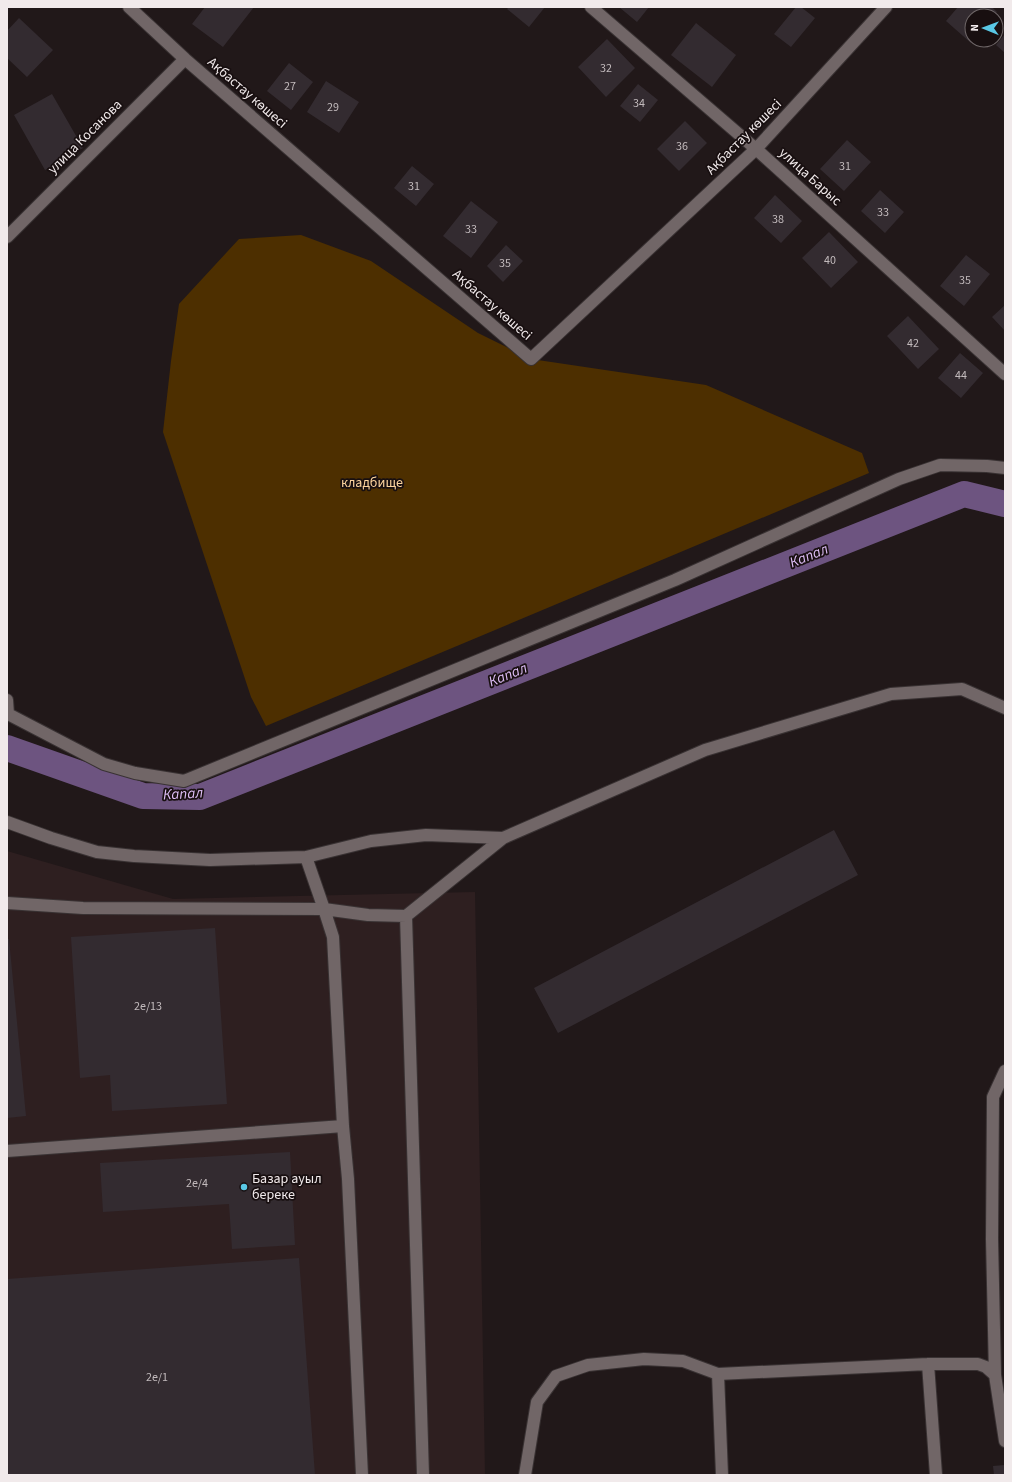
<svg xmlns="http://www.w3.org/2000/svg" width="1012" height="1482" font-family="'Source Sans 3',sans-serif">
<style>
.built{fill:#2e1f20}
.green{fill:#4d2f00}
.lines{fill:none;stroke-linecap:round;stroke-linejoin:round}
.canal{stroke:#6d5480;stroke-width:26}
.building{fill:#332b30}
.minor-casing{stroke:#393233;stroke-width:14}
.minor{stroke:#716667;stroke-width:12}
.poi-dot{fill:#59c8e5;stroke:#180f10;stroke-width:1.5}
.labels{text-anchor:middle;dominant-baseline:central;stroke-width:3.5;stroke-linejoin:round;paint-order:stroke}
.number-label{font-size:12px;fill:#c2babc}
.street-label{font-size:14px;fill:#f1eaeb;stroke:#180f10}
.park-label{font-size:14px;fill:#fdd49e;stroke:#180f10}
.poi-label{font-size:14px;fill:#f1eaeb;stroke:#180f10;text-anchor:start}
.water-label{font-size:15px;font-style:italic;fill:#debef6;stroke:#180f10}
</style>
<rect width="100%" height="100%" fill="#211819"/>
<!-- built -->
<path class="built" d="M7,851l166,48 302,-7 10,583h-478z"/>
<!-- green -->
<path class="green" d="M301,235l70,26 107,72 53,26 175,26 156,68 7,20 -603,253 -15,-29 -88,-265 8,-71 8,-57 60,-65z"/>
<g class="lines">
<!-- canal -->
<path class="canal" d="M7,748l136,48 57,1 764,-303 41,10"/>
</g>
<!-- building -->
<path class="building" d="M205,7h49l-31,40 -31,-23z
M509,7h36l-16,20 -22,-18z
M619,7h30l-12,15z
M796,7h5l14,11 -24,29 -17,-13z
M958,7h34l5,5 -3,4h-22v24h1l-2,3 -25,-22z
M19,18l34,32 -26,27 -20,-19v-27z
M696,23l40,32 -24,32 -41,-32z
M1005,34v19l-9,-8z
M607,39l28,29 -29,29 -28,-30z
M289,63l24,19 -22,28 -24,-19z
M326,81l33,21 -20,31 -32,-21z
M638,84l20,16 -18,22 -20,-16z
M52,94l31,54 -38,22 -31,-55z
M685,121l22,22 -28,28 -22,-22z
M847,140l24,22 -27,29 -24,-22z
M412,166l22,18 -18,22 -22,-18z
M880,190l24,22 -19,21 -24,-22z
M775,195l27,26 -21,22 -27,-25z
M471,201l27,21 -27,36 -28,-22z
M829,232l29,30 -27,26 -29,-30z
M506,245l17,16 -20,21 -16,-16z
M966,255l24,19 -26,32 -24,-20z
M1005,305v26l-13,-14z
M908,316l31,33 -21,20 -31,-33z
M960,353l23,20 -22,25 -23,-20z
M834,830l24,45 -300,158 -24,-45z
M215,928l12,176 -115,7 -2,-36 -30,3 -9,-141z
M7,939h2l17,177 -19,2z
M290,1152l5,93 -63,4 -3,-45 -126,8 -3,-49z
M299,1258l16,217h-308v-196z
M1005,1465v10h-11l-1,-9z"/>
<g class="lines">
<defs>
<path id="minor" d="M129,7l56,52 346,300 225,-210 130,-142
M591,7l165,142 249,225
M7,237l178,-178
M7,700l1,14
M8,714l96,50 31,9 49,8 491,-201 224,-101 41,-14 47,1 18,2
M7,822l44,16 46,14 37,4 76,4 96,-3 18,52 -241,-1 -76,-5
M306,857l65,-16 55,-6 77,3
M406,916l97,-78 202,-88 186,-56 71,-5 43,19
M343,1126l-10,-189 -9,-28 44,6 38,1 17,559
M7,1151l336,-25 5,53 14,296
M928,1364l8,111
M995,1375l-3,-136 1,-142 12,-26
M525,1475l12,-73 19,-26 32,-11 56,-6 39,2 35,13
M722,1475l-4,-101 210,-10h50l8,3 9,8 10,66"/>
</defs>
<!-- minor casing -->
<use href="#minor" class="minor-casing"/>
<!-- minor -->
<use href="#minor" class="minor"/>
</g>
<!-- markers -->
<circle class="poi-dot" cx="244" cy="1187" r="4"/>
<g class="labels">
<!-- number labels -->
<g class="number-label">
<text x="606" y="68">32</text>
<text x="290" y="86">27</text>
<text x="639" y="103">34</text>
<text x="333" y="107">29</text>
<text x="682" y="146">36</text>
<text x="845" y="166">31</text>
<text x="414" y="186">31</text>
<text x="883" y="212">33</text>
<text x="778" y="219">38</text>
<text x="471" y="229">33</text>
<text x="830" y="260">40</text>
<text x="505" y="263">35</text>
<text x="965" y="280">35</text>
<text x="913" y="343">42</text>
<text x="961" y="375">44</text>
<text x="148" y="1006">2е/13</text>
<text x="197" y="1183">2е/4</text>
<text x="157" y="1377">2е/1</text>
</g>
<!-- street labels -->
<g class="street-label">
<text transform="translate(247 93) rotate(41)">Ақбастау көшесі</text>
<text transform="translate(85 137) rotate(-45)">улица Косанова</text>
<text transform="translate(744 137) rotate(-45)">Ақбастау көшесі</text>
<text transform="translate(810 177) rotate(42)">улица Барыс</text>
<text transform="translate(492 305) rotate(41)">Ақбастау көшесі</text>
</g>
<!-- park labels -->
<g class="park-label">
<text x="372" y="483">кладбище</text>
</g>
<!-- poi labels -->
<g class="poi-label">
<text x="252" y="1179">Базар ауыл<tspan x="252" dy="16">береке</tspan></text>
</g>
<!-- water labels -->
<g class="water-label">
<text transform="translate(809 556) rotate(-22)">Капал</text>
<text transform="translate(508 675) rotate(-22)">Капал</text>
<text transform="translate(183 794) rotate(-3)">Капал</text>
</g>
</g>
<!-- border -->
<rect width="1012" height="1482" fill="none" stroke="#f1eaeb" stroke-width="16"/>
<!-- north arrow -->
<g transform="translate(984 28) rotate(271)"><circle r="19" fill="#180f10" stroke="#6f6768"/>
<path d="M0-3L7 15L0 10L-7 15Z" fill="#59c8e5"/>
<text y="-6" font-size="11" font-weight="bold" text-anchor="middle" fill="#f1eaeb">N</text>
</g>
</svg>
